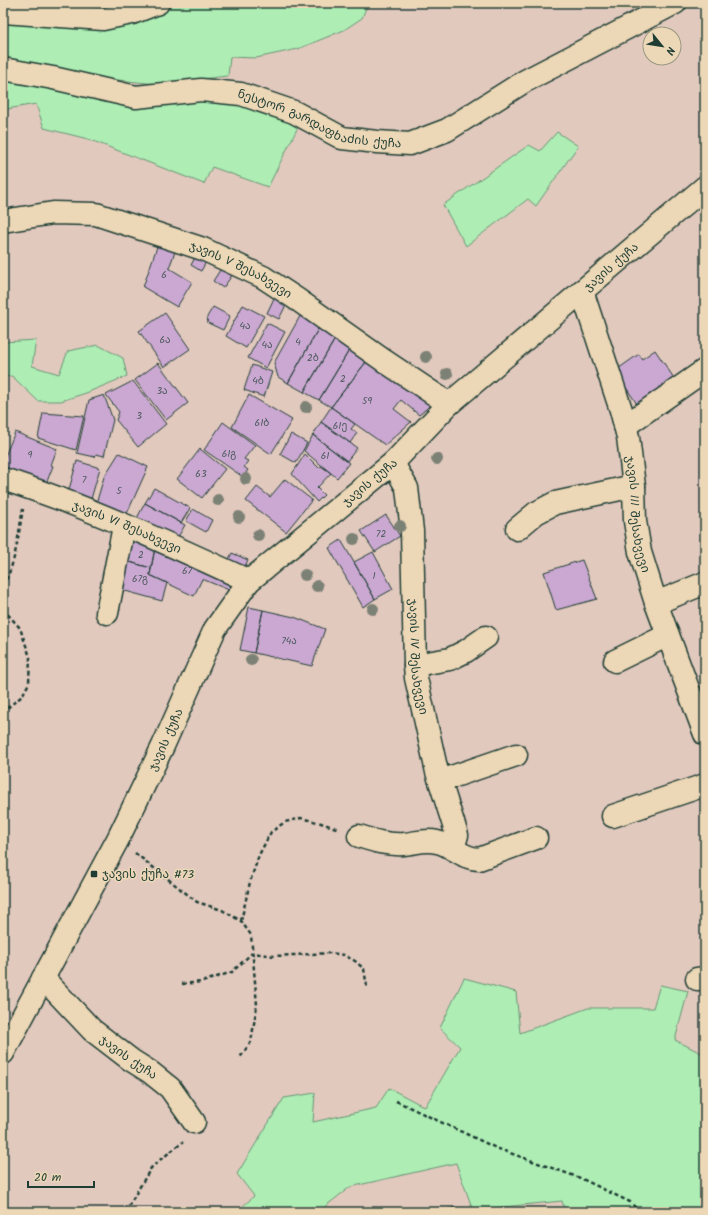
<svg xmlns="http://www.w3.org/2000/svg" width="708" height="1215" font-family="Kalam,'Noto Sans Georgian',sans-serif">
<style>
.green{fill:#aeedb4;stroke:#669574}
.building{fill:#cba8d2;stroke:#1f3d34}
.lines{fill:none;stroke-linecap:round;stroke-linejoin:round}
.minor-casing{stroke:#1f3d34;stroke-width:25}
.path{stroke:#1f3d34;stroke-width:2.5;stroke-dasharray:4 3;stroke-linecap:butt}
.minor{stroke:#ecd7b6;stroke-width:22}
.tree{fill:#7b8175}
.poi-dot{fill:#1f3d34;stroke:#ecd7b6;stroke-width:1.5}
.labels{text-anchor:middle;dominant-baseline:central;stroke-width:3;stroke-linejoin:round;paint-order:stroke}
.number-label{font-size:10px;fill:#4a585c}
.street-label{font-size:12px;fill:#1f3d34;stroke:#ecd7b6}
.poi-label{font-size:12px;fill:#1f3d34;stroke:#ecd7b6;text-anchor:start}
</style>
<rect width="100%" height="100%" fill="#e2c9be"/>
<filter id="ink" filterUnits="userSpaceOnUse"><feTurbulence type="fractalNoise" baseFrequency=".025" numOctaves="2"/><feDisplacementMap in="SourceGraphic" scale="8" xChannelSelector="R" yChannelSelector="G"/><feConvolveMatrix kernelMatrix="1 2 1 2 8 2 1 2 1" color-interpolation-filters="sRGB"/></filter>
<g filter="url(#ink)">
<!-- green -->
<path class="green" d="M175,3h193l-6,15 -18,12 -46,19 -42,9 -26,-1 -2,19 -72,8 -57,-6 -96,-17v-39l149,-10z
M3,76l254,31 42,18 -31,62 -56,-20 -8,17 -116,-45 -44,-11 -8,-24 -29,5 -4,4z
M557,132l21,14 -42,60 -8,-7 -62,47 -23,-41 86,-60 11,6z
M36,340l-4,26 27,8 9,-23 30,-6 25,13 4,18 -41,17 -25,8h-23l-26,-25 -9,1v-35z
M464,978l52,14 4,41 68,-25h65l7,-23 28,6 -13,49 30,15v157h-140l-3,-11 -89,9 -17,-47 -106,24 -32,25h-81l17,-16 -17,-22 47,-76 31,-5 -2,29 63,-14 13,-20 36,19 35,-60 -20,-19z"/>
<!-- building -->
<path class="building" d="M159,241l17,8 -7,19 23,14 -15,25 -34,-20z
M197,254l10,6 -6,11 -10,-6z
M222,267l11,7 -10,14 -10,-7z
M276,294l12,7 -9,18 -12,-6z
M243,305l21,11 -18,32 -20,-12z
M213,307l17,9 -7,14 -15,-7 -1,-6z
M304,309l18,13 -34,61 -10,-6 -4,-14z
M165,313l25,36 -26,18 -25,-36z
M322,322l16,12 -34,58 -16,-9z
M267,323l18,9 -19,36 -18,-10z
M338,334l15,10 -34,56 -15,-8z
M353,344l17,13 -39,50 -12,-7z
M655,350l23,34 -37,26 -26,-39 24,-17 3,5z
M370,357l63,46 -14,12 -18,-15 -7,9 17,13 -26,23 -54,-38z
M158,363l30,40 -22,17 -31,-40z
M252,365l20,7 -8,25 -20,-7z
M133,381l33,43 -28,23 -22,-27 3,-8 -13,-17z
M104,395l9,25 -9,36 -8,-2 -1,3 -18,-4 12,-53z
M249,395l43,25 -21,34 -39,-27z
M331,407l24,17 -4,5 6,4 -7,10 -29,-21z
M43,413l41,3 -8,34 -38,-12z
M223,422l32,23 -11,14 4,2 -4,6 4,3 -5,7 -39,-27z
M321,422l36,26 -10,13 -34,-26z
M15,432l42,17 -6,16 2,1 -7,18 -43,-17v-6z
M291,434l16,9 -11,20 -16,-9z
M313,435l36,28 -12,15 -33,-27z
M200,449l25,20 -23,29 -25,-19z
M119,453l29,14 -23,51 -29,-14 8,-27z
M305,454l14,14 2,-2 10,7 -14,15 7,7 -7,7 -25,-28z
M77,461l23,7 -9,31 -23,-6z
M285,479l27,21 -26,32 -40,-31 11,-14 13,10z
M154,488l36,20 -9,15 -36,-20z
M145,503l40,22 -10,17 -39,-22z
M193,509l19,11 -6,12 -20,-11z
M386,515l14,21 -25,16 -14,-21z
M132,538l23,10 -4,20 -25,-7z
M341,540l34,59 -12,8 -34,-59z
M155,548l80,29 -6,13 -27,-11 -8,17 -44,-21z
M373,552l20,37 -18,10 -21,-37z
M232,553l16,7 -5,10 -16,-7z
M582,560l15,39 -41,11 -12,-38z
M126,561l25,7 -1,7 17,8 -5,18 -44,-12z
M249,607l14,3 -9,43 -14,-3z
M263,610l31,7 31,12 -13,37 -58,-13z
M456,1207l1,5h-19z"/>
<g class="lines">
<defs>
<g id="minor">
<path d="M3,12l100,7 29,-6 26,-10"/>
<path id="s1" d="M3,69l50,9 83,19 65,-7 40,4 53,18 48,26 35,4 33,2 37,-14 78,-49 150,-78"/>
<path id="s2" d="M3,221l50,-8 43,1 107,35 60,28 35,23 85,60 66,44"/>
<path id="s3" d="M582,291l39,119 7,27 6,49 1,35 5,31 16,51 49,131"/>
<path d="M625,426l80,-56"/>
<path id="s4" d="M393,463l14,25 5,43 3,134 1,13 21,94 20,63 -4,14"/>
<path id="s5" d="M3,479c84,27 166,65 246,102"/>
<path d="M517,529l19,-16 19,-10 79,-17"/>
<path d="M656,603l49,-20"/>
<path d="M107,613l17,-87"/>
<path d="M615,661l53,-26"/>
<path d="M415,665l35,-6 16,-8 20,-14"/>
<path d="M440,781l76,-26"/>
<path d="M613,816l92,-31"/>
<path d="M359,836c15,5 28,9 45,8 12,-1 21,-5 33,-2 16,3 25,17 42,17l57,-21"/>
<path id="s6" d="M43,978l49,52 39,30 19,12 20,16 24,34"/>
<path d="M697,979l8,-1"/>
<path id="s7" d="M3,1053l115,-214 45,-93 52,-117 34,-48 144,-118 56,-59 256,-217"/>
</g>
</defs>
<!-- minor casing -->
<use href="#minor" class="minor-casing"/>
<!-- path -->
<path class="path" d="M3,586c13,-23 15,-51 20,-77
M3,609l17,19 10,29 -1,26 -7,13 -16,13 -3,1
M135,853l62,49 25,8 19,11 10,14 6,70 -6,37 -12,17
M241,921l9,-39 9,-27 12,-23 14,-10 16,-4 20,5 18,6
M182,984l20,-2 30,-10 20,-19 23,3 56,-3 13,2 11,6 9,8 3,18
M396,1101l100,47 84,30 50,24 10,10
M125,1212l26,-44 10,-9 22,-17"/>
<!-- minor -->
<use href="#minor" class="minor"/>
</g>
<!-- trees -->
<g class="tree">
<circle cx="426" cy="357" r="6"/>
<circle cx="447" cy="374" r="6"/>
<circle cx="306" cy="407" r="6"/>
<circle cx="437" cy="459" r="6"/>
<circle cx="246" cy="479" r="6"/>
<circle cx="218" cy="500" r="6"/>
<circle cx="239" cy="517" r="6"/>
<circle cx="400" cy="526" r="6"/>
<circle cx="258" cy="535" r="6"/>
<circle cx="354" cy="539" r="6"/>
<circle cx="305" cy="575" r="6"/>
<circle cx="317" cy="586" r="6"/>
<circle cx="373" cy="609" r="6"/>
<circle cx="251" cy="660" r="6"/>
</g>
</g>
<!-- markers -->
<rect class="poi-dot" x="90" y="870" width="8" height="8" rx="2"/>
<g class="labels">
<!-- number labels -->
<g class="number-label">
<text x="164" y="275">6</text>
<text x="245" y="326">4ა</text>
<text x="165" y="340">6ა</text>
<text x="298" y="342">4</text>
<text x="267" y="345">4ა</text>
<text x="313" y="358">2ბ</text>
<text x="343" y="379">2</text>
<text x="258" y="381">4ბ</text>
<text x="162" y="391">3ა</text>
<text x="367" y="401">59</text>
<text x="139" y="416">3</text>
<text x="262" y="423">61ბ</text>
<text x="340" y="426">61ე</text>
<text x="229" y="454">61გ</text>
<text x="30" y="455">9</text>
<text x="325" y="456">61</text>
<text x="201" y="474">63</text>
<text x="84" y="480">7</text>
<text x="119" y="491">5</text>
<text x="381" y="534">72</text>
<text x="141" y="555">2</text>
<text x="187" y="571">67</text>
<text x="374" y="576">1</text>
<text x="140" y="579">67გ</text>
<text x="289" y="641">74ა</text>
</g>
<!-- street labels -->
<g class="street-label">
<text stroke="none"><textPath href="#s1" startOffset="325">ნესტორ გარდაფხაძის ქუჩა</textPath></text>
<text stroke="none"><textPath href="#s7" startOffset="1013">ჯავის ქუჩა</textPath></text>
<text stroke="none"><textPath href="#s2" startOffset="249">ჯავის V შესახვევი</textPath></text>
<text stroke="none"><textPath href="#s7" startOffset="689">ჯავის ქუჩა</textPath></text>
<text stroke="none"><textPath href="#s3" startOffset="231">ჯავის III შესახვევი</textPath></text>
<text stroke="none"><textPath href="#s5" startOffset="133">ჯავის VI შესახვევი</textPath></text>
<text stroke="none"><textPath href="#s4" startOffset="198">ჯავის IV შესახვევი</textPath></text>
<text stroke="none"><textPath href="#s7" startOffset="353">ჯავის ქუჩა</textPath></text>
<text stroke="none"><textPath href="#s6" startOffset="117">ჯავის ქუჩა</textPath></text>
</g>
<!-- poi labels -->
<g class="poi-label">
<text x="102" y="874">ჯავის ქუჩა #73</text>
</g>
</g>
<!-- margin -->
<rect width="708" height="1215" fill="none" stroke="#ecd7b6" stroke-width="16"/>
<rect x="8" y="8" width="692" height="1199" fill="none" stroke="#1f3d34" stroke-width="1.5" filter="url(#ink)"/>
<!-- north arrow -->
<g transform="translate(662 46) rotate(120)"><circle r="19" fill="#ecd7b6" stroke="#9a9982"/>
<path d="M0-3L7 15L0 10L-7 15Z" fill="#1f3d34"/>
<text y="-6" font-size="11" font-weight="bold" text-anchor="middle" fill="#1f3d34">N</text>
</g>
<!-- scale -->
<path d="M28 1181v6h66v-6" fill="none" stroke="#1f3d34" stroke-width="2"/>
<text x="34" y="1181" font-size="12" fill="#1f3d34" stroke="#ecd7b6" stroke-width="3" paint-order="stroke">20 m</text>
</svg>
